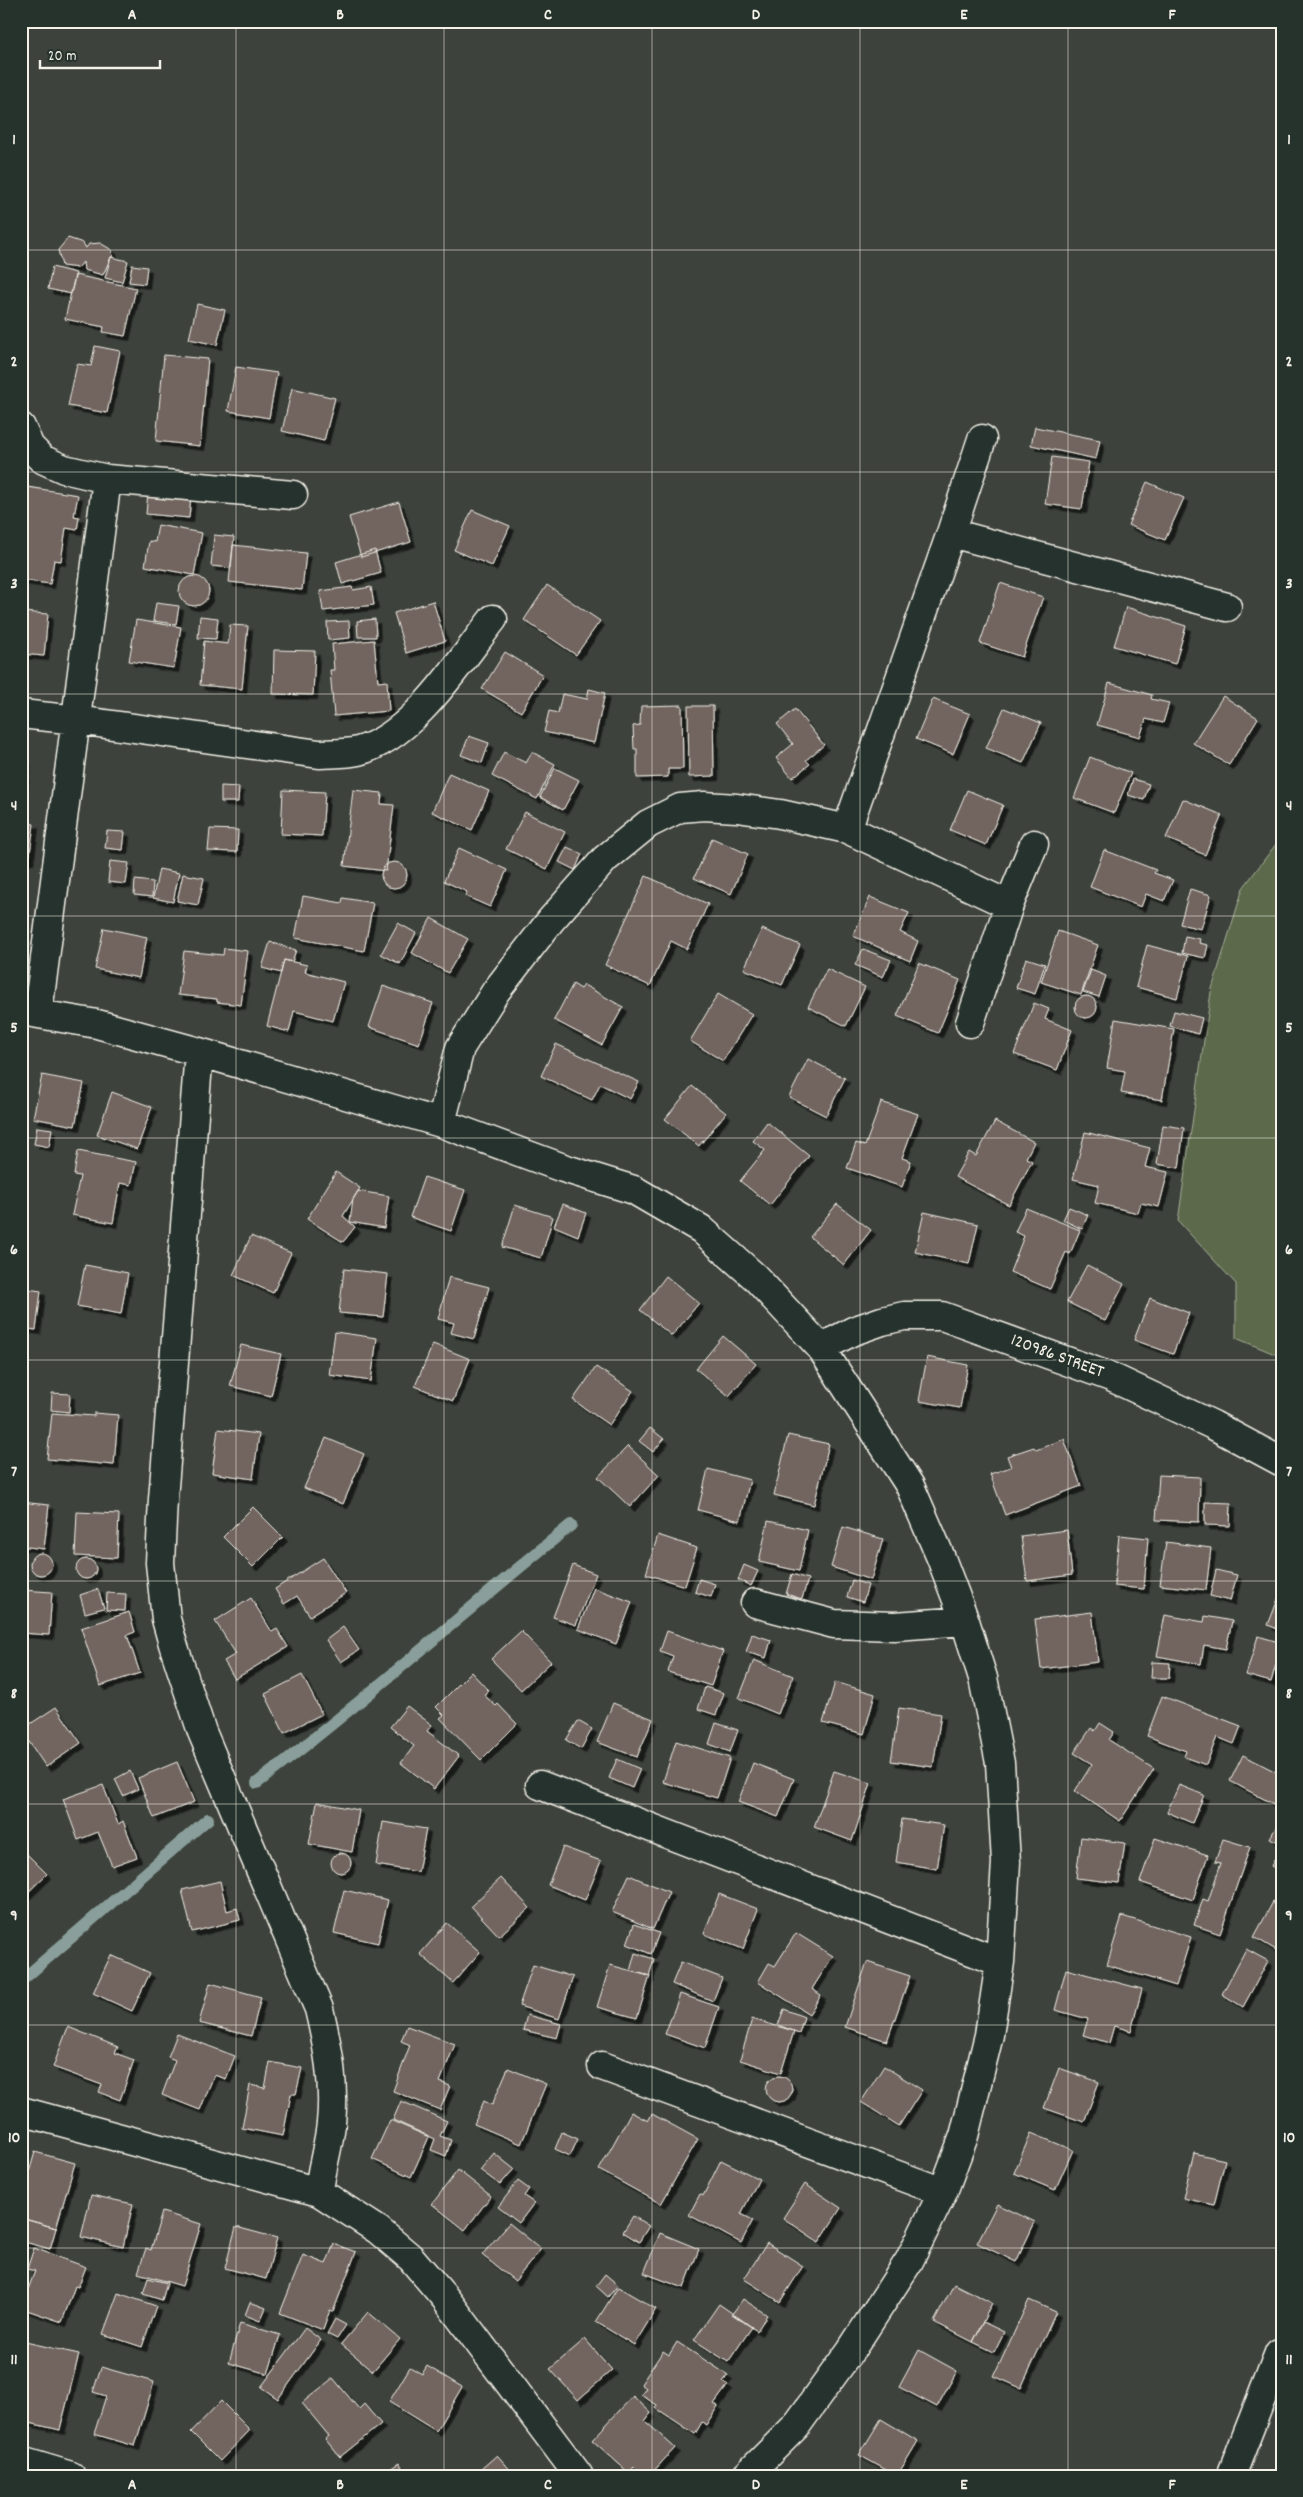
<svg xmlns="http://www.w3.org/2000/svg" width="1303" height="2497" font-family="Dekko,sans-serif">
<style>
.green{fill:#5c6a4c;stroke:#a8ae9a}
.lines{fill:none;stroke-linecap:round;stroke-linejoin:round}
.stream{stroke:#8a9f9b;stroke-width:12}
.building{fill:#726560;stroke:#f4f1e8;filter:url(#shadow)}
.minor-casing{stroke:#f4f1e8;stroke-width:31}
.minor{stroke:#26332d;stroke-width:28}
.grid{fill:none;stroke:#f4f1e8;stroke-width:1;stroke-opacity:0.55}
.labels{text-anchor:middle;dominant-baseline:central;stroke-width:4.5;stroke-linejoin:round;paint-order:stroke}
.street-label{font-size:18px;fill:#f4f1e8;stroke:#26332d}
.neatline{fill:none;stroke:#f4f1e8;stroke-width:2}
.grid-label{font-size:16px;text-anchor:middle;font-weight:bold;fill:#f4f1e8}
</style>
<defs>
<filter id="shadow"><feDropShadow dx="4.5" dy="4.5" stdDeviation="0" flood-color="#0009"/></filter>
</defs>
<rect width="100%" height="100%" fill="#3d423c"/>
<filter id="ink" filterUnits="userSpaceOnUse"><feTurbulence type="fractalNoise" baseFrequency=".02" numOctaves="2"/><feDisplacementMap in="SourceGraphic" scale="10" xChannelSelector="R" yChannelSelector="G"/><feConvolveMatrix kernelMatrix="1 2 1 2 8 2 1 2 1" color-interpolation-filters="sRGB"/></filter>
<g filter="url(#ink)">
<!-- green -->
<path class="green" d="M1282,836v521l-46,-19v-54l-58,-63 33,-229 32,-104z"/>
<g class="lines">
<!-- stream -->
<path class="stream" d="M257,1783c108,-82 209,-173 314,-258
M21,1981l187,-162"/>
</g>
<!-- building -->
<path class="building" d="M68,238l15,5 3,5 3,-4 11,-1 12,7 1,7h-2l-8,18 -19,-5 -1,-8 -5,6 -16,-2 -4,-16z
M111,257l17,4 -6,21 -17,-4z
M132,265l15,2 -2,17 -16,-2z
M52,267l24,6 -5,21 -23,-5z
M21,268h3l-2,50h-1z
M75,275l61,13 -11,48 -22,-4 1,-5 -39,-8z
M197,304l28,6 -8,35 -28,-6z
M95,346l25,5 -13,62 -39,-7 9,-42 14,2z
M164,355l44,4 -8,87 -44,-5z
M236,367l41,6 -8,45 -41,-7z
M292,388l43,10 -11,43 -42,-10z
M1035,427l65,13 -4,19 -65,-14z
M1052,457l37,5 -7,47 -37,-5z
M1147,482l37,16 -19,42 -37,-15z
M21,486l57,9 -4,21 5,1 -2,13 -11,-2 -5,33 -7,-1 -4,24 -29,-4v-44l4,-22 -4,-1z
M148,492l43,4 -2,22 -43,-4z
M399,502l12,40 -50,15 -12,-40z
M472,510l38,16 -18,40 -38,-16z
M158,525l44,8 -8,42 -49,-9 4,-25 6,1z
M214,535l20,2 -3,31 -20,-2z
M233,545l73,8 -4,37 -73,-8z
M375,550l6,23 -39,11 -6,-22z
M179 591a15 15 0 1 1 30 0a15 15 0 1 1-30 0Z
M1000,583l43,14 -21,60 -42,-14z
M547,585l53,36 -24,34 -52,-35z
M352,587l1,3 18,-3 3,18 -51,6 -3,-20z
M433,601l12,40 -39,12 -12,-40z
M156,603l23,3 -3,18 -23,-3z
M1126,607l60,19 -11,38 -61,-18z
M21,612l27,2 -4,42 -23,-2z
M200,616l18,2 -2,21 -18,-1z
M375,619l1,18h-18l-1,-16z
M136,620l45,7 -7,41 -45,-7z
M349,621l1,17 -22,2 -1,-18z
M230,625l18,1 -6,63 -42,-4 4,-44 24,3z
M374,640l4,42 9,-1 2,30 -55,5 -4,-46h4l-2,-26z
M274,650l41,1 -2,44 -40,-1z
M505,652l38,23 -22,37 -39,-23z
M1109,683l43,12 -1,4 18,4 -6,20 -17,-4 -6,18 -43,-12z
M589,689l16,4 -11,50 -50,-11 5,-21 9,2 4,-19 25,5z
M1223,696l35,22 -29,47 -36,-22z
M933,699l37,15 -17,40 -37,-15z
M682,705l1,64h-15v8l-31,1v-29h-3l-1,-23 7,-1 1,-19z
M688,706h25l1,70 -25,1z
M1004,708l37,15 -18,40 -37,-15z
M795,709l29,36 -18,15 4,4 -18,14 -16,-20 17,-14 -16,-20z
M469,736l20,7 -7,20 -21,-8z
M504,752l22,11 6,-11 23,12 -18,35 -45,-23z
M1090,757l41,16 -17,40 -40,-15z
M21,760h5l-5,42z
M555,768l24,12 -16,30 -23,-13z
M449,773l40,18 -17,39 -40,-18z
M1133,779l16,5 -5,16 -16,-5z
M221,786l18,1 -1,15h-17z
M283,790l42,2 -3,44 -41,-2z
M353,790l29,3 -1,11 13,1 -8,66 -42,-5z
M967,790l36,15 -17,40 -36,-15z
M1183,799l39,16 -17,40 -39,-17z
M525,812l40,20 -18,37 -41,-20z
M21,822l13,2 -5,36 -8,-1z
M210,829l28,1 -1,22 -29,-1z
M107,831l18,1 -2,18 -18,-2z
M712,838l36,16 -17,40 -37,-16z
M567,847l15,7 -7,16 -16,-8z
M459,848l48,22 -17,37 -25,-11 2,-4 -23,-11z
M1104,850l52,20 -2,3 19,7 -9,21 -18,-7 -5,13 -51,-20z
M110,861l19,2 -3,21 -18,-2z
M381 875a13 13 0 1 1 26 0a13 13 0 1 1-26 0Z
M159,869l20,4 -6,29 -20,-4z
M183,874l21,4 -6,27 -21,-4z
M646,876l62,28 -21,45 -16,-8 -21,45 -45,-21z
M135,880l18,2 -1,15 -18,-2z
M1190,889l21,6 -10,34 -21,-5z
M303,896l39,7 1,-5 30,5 -9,48 -69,-13z
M870,897l39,16 -9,19 18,9 -8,20 -57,-25z
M431,918l37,21 -20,34 -36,-20z
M398,923l18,10 -16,31 -19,-10z
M104,928l43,9 -8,41 -44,-9z
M762,929l38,16 -18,40 -38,-16z
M1058,931l40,14 -17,50 -40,-13z
M1185,936l15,3 -1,4 9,2 -3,13 -23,-5z
M270,942l26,8 -4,12 -8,-2 -3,13 -19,-5z
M1147,945l41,11 -11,42 -41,-11z
M224,948l24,3 -7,54 -24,-3v-3l-39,-4 6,-44 39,4z
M863,949l28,11 -8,17 -28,-12z
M1026,958l19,6 -10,30 -19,-6z
M284,960l23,5 -2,7 39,10 -11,39 -39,-10 -5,21 -22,-6z
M919,963l41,17 -22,53 -41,-17z
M827,969l38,18 -19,39 -38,-19z
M1091,970l15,6 -7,21 -16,-5z
M573,984l8,5 3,-4 39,22 -21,38 -48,-25z
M383,986l50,17 -14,41 -50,-17z
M718,994l34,20 -29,47 -33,-20z
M1075 1007a11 11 0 1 1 22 0a11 11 0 1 1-22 0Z
M1034,1003l15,6 -4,10 27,11 -15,40 -43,-16z
M1174,1011l28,7 -4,16 -28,-8z
M1115,1019l59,10 -12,71 -41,-7 4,-22 -18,-3z
M556,1044l83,38 -9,17 -30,-15 -8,16 -51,-24z
M808,1059l37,19 -19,38 -37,-19z
M42,1075l42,8 -9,43 -42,-8z
M692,1086l34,27 -27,33 -34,-27z
M112,1092l40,15 -15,42 -40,-14z
M881,1102l37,12 -16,44 9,3 -9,26 -55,-19 9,-25 9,3z
M995,1121l39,21 -8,16 6,3 -23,44 -54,-28 14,-25 7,4z
M767,1122l42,34 -39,49 -30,-24 25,-31 -12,-9z
M1163,1125l21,3 -5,40 -22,-4z
M37,1127l15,2 -3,18 -15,-3z
M1085,1132l65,16 -5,19 23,5 -9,35 -18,-4 -3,10 -43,-10 4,-18 -26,-6z
M78,1151l58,11 -5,23 -11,-2 -7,40 -41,-8 8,-39 -6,-1z
M336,1172l24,16 -17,28 12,11 -12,15 -36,-23z
M424,1177l41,13 -14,41 -41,-14z
M358,1191l31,5 -5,32 -34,-6 3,-23z
M563,1204l23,9 -8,23 -24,-10z
M837,1204l34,26 -27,35 -34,-28z
M515,1205l38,12 -12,41 -39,-11z
M1069,1207l19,8 -6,14 -19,-9z
M1026,1208l54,22 -10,24 -4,-2 -16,37 -40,-17 14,-36 -9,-4z
M924,1212l54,12 -9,40 -54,-12z
M251,1236l40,17 -18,40 -40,-18z
M85,1265l43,8 -7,41 -44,-8z
M1087,1265l37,19 -19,37 -38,-19z
M344,1269l44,5 -5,43 -44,-4z
M666,1276l33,27 -27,33 -32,-26z
M449,1277l40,10 -15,52 -23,-6 3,-10 -16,-4z
M21,1288l20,3 -5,39 -15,-2z
M1150,1298l39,15 -16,41 -39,-14z
M335,1332l42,6 -6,43 -42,-6z
M723,1336l33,28 -27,32 -33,-27z
M433,1344l37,15 -17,42 -38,-15z
M241,1345l40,9 -10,42 -41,-10z
M927,1357l41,8 -8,43 -41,-7z
M596,1367l37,24 -24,34 -36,-25z
M52,1393l18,1 -1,18 -18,-2z
M52,1413l42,3v-3l24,2 -4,50 -67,-6z
M650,1428l14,11 -11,13 -14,-11z
M218,1429l41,5 -6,45 -41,-6z
M788,1435l41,9 -15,61 -40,-10z
M326,1438l38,16 -21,50 -39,-16z
M1064,1439l17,47 -76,29 -15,-41 21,-7 -4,-11 27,-9 2,3z
M628,1446l31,29 -29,32 -32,-30z
M708,1469l42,11 -10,41 -42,-11z
M1159,1475l41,2 -1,45 -43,-2z
M21,1502l28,3 -5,44 -23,-3z
M1205,1502l26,1 -1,23 -25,-1z
M253,1507l30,30 -30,30 -30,-30z
M77,1512l42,2 -2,44 -42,-2z
M768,1521l40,9 -9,41 -40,-9z
M843,1527l40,12 -12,41 -40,-13z
M1067,1530l5,45 -45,6 -6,-45z
M658,1535l39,13 -12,38 -39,-12z
M1119,1535l29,3 -4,51 -30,-3z
M1166,1542l45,6 -5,42 -46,-5z
M30 1564a11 11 0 1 1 22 0a11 11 0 1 1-22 0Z
M323,1558l23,35 -36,23 -13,-20 -13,8 -9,-15z
M76 1569a10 10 0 1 1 20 0a10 10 0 1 1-20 0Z
M573,1565l23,9 -20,51 -23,-8z
M744,1565l14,6 -7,15 -13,-6z
M1216,1570l21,5 -7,26 -20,-5z
M792,1574l16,5 -6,20 -16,-5z
M699,1579l16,5 -4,13 -16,-5z
M852,1580l16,5 -5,17 -16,-5z
M594,1588l38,14 -16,42 -38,-15z
M98,1589l6,19 -19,5 -5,-18z
M21,1590l31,2 -3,43 -28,-2z
M107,1593l19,1 -1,17 -19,-1z
M1280,1594l2,1v36l-14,-6z
M251,1598l21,34 5,-3 11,18 -53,32 -11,-18 12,-7 -21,-33z
M129,1612l6,20 -8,3 13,38 -40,13 -19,-58z
M1092,1612l6,50 -57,7 -6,-50z
M1165,1615l39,7 1,-6 27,5 -6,28 -22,-4 -3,19 -44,-8z
M343,1627l16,23 -18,12 -15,-22z
M521,1631l30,31 -30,28 -30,-31z
M667,1631l56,20 -12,35 -43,-14 5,-16 -13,-5z
M752,1634l19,6 -5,18 -20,-6z
M1258,1636l24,7 -11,39 -25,-7z
M754,1660l39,16 -15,38 -39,-16z
M1152,1662l18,1 -1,15h-18z
M471,1672l17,18 -4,5 12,11 2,-2 19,20 -36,36 -41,-42 4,-3 -8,-8z
M302,1675l20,39 -38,19 -19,-39z
M835,1682l40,12 -11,40 -41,-11z
M705,1687l19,6 -8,22 -18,-6z
M1162,1696l79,30 -7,18 -17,-7 -11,28 -22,-8 2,-6 -39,-15z
M613,1703l40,16 -16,38 -40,-15z
M407,1706l25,19 -5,6 32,25 -25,33 -33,-26 13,-17 -24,-19z
M56,1707l25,36 -35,24 -25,-37z
M899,1708l42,6 -8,53 -42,-6z
M578,1721l14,8 -11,20 -15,-9z
M716,1723l22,7 -8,22 -21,-8z
M1100,1723l14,9 -5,8 45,29 -34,52 -45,-30 17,-27 -18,-11 17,-25 4,3z
M676,1741l54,17 -13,40 -54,-16z
M1243,1755l39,20 -1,33 -51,-27z
M617,1759l23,10 -8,19 -23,-10z
M177,1762l17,40 -40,16 -16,-40z
M753,1763l41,16 -16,38 -40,-15z
M130,1771l8,18 -15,7 -8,-17z
M834,1771l37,12 -19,58 -38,-14z
M103,1785l15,39 5,-3 14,36 -25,9 -14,-34 -20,8 -15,-41z
M1179,1785l25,10 -12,28 -25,-11z
M317,1802l42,8 -7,42 -43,-8z
M1282,1816v28l-12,-6z
M902,1819l42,6 -7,44 -41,-7z
M383,1822l43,7 -8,43 -42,-7z
M1081,1837l44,6 -6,40 -43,-5z
M1155,1838l53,17 -15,45 -53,-18z
M1223,1839l27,8 -30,87 -26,-9 9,-26 5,2 13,-38 -6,-1z
M1282,1846v26l-11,-6z
M563,1847l38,14 -16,39 -37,-15z
M21,1848l26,26 -26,25z
M331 1863a10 10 0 1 1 20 0a10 10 0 1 1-20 0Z
M629,1875l40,17 -16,37 -41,-17z
M501,1878l29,30 -31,28 -28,-30z
M220,1881l7,30 10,-3 3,12 -48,12 -10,-42z
M1280,1889l2,49 -6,12 -22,-13z
M344,1890l44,10 -10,43 -44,-10z
M719,1894l39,15 -15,40 -39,-15z
M1122,1916l69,21 -15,49 -69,-21z
M447,1923l33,29 -27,31 -33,-29z
M634,1924l25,9 -8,21 -24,-10z
M796,1933l37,23 -21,33 9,6 -12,19 -51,-32 11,-19 6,3z
M1246,1949l22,12 -25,46 -21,-13z
M635,1953l19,6 -5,17 -19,-5z
M111,1955l39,18 -18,38 -39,-18z
M681,1962l41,16 -9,23 -41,-17z
M867,1962l43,14 -23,65 -42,-14z
M533,1965l40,12 -14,42 -40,-13z
M610,1965l40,11 -13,42 -40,-11z
M1066,1969l76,20 -11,42 -17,-5 -5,17 -26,-8 5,-16 -33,-9z
M210,1983l51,14 -10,39 -52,-13z
M680,1994l39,13 -14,41 -40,-14z
M784,2009l20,8 -5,16 -21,-8z
M527,2015l34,9 -4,14 -34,-8z
M752,2019l42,12 -13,42 -41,-13z
M407,2026l48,18 -15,38 10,4 -10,24 -47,-19 17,-46 -9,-4z
M68,2027l50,20 -3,6 19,7 -14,40 -21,-8 3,-7 -49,-18z
M177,2034l58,22 -9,23 -12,-4 -14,35 -38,-15 13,-35 -7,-3z
M270,2062l32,6 -6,26h-5l-8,42 -41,-8 8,-43 15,3z
M884,2066l38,24 -23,36 -38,-24z
M508,2068l38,16 -25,60 -47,-20 10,-23 8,4z
M1059,2068l40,14 -15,40 -40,-14z
M766 2089a13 13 0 1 1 26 0a13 13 0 1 1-26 0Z
M401,2101l46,20 -7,15 11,4 -5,16 -15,-6 4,-11 -42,-19z
M631,2112l17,9 4,-7 46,25 -37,65 -62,-34z
M390,2120l39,17 -18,40 -39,-18z
M562,2132l16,7 -8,17 -15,-7z
M1031,2133l42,17 -18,40 -41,-17z
M35,2152l40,11 -19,65 -35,-10v-19z
M494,2153l20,16 -14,16 -20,-15z
M1194,2153l31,7 -11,45 -31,-7z
M721,2160l38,19 -18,35 12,6 -12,23 -52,-28 11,-21 3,2z
M458,2170l33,26 -26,34 -33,-26z
M518,2181l11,8 -5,7 10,7 -15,20 -21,-16z
M805,2184l36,24 -22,34 -36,-24z
M91,2195l42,9 -10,43 -42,-10z
M997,2204l38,18 -19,40 -39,-19z
M162,2212l39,12 -19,62 -44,-13 8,-25 5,2z
M633,2216l16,10 -10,16 -16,-10z
M21,2218l35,10 -6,21 -29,-8z
M509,2223l32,26 -26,32 -33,-26z
M236,2227l41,11 -11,41 -41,-11z
M660,2233l39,16 -15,39 -40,-15z
M767,2243l36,23 -23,36 -36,-23z
M334,2244l22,8 -23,60 -3,-2 -7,20 -43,-17 23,-58 23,9z
M34,2248l52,19 -8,20 -3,-1 -13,36 -41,-14 14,-37 -8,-2z
M605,2274l13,11 -10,12 -12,-11z
M148,2278l19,5 -5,17 -19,-6z
M954,2284l38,19 -19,39 -39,-20z
M618,2287l38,22 -22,36 -38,-23z
M118,2293l38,13 -14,41 -39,-13z
M743,2299l24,16 -10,16 -25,-17z
M1029,2300l27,12 -35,76 -27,-12z
M250,2302l16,6 -6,13 -15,-6z
M719,2304l33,23 -24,35 -34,-22z
M368,2312l32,27 -27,32 -32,-27z
M335,2319l11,6 -9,14 -10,-5z
M983,2322l21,10 -10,20 -21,-10z
M240,2323l40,12 -12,39 -39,-11z
M305,2328l16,12 -43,59 -17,-12z
M585,2339l27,31 -34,30 -28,-31z
M21,2341l58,13 -19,76 -39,-9z
M677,2342l51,33 -5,7 5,3 -14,19 4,2 -12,19 -4,-3 -7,12 -39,-26 1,-3 -16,-10 5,-7 -5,-4 22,-33 6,4z
M919,2350l38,21 -20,36 -38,-20z
M427,2366l35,21 -26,44 -47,-29 21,-35 12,7z
M101,2367l53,15 -19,64 -41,-12 12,-38 -13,-4z
M333,2378l26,31 5,-5 17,20 -41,33 -15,-18 4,-3 -27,-33z
M633,2396l18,17 -6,8 30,27 -26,28h-5l-10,-9 -5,6 -37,-33z
M221,2401l29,29 -30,31 -29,-29z
M881,2419l37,22 -21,35 -38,-21z
M497,2455l19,21h-43z
M399,2463l8,13h-28z"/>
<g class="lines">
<defs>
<path id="minor" d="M21,427l9,20 12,12 22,10 43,10 186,16
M951,533l31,-94
M21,714l56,6 242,34c12,-1 27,0 39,-3 54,-13 102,-90 135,-132
M847,829l104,-296 276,74
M21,1011l76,13 102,28 242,71 122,45 71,22 67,39 54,48 66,71 89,138 31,72 24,63 18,57 17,85 6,99 -6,100 -11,73 -25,101 -21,56 -34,69 -58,89 -55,76 -50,50
M38,1012l69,-533
M970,1023l39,-118 25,-61
M199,1052l-36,447 -3,64 6,56 7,25 29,88 117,277c9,38 16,75 12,114 -2,23 -10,46 -12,69
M441,1123l19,-75 36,-57 55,-71 54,-61 43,-35 32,-16 24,-2 33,2 43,6 67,15 162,76
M821,1348l32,-17 29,-10 22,-5h38l169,61 102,48 69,37
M755,1603l79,21 61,2 70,-5
M540,1785l460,177
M602,2066l341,126
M21,2111l298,81 59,38 33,28 35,41 133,177
M21,2461l50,15
M1231,2476l48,-123"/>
</defs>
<!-- minor casing -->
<use href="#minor" class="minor-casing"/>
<!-- minor -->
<use href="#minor" class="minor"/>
</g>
</g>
<!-- grid -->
<path class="grid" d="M236,21v2455M444,21v2455M652,21v2455M860,21v2455M1068,21v2455M21,250h1261M21,472h1261M21,694h1261M21,916h1261M21,1138h1261M21,1360h1261M21,1581h1261M21,1804h1261M21,2025h1261M21,2248h1261"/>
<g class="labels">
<!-- street labels -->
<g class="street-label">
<text transform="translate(1057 1357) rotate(20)">120986 STREET</text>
</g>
</g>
<!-- margin -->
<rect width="1303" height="2497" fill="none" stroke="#26332d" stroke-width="55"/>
<!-- scale -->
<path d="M40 60v8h120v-8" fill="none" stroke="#f4f1e8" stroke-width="2.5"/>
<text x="48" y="60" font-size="15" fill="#f4f1e8" stroke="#26332d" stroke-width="4" paint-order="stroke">20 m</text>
<rect x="28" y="28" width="1248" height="2442" class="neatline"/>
<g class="grid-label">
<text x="132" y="19">A</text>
<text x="340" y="19">B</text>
<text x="548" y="19">C</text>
<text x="756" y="19">D</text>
<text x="964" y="19">E</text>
<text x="1172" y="19">F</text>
<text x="14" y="144">1</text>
<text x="1289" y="144">1</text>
<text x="14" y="366">2</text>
<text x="1289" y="366">2</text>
<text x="14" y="588">3</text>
<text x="1289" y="588">3</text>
<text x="14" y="810">4</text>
<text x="1289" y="810">4</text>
<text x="14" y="1032">5</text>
<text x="1289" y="1032">5</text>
<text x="14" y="1254">6</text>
<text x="1289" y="1254">6</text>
<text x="14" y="1476">7</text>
<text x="1289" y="1476">7</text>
<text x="14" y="1698">8</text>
<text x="1289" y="1698">8</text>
<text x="14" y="1920">9</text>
<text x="1289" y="1920">9</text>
<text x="14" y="2142">10</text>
<text x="1289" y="2142">10</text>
<text x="14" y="2364">11</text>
<text x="1289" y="2364">11</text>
<text x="132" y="2489">A</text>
<text x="340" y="2489">B</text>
<text x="548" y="2489">C</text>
<text x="756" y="2489">D</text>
<text x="964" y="2489">E</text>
<text x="1172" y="2489">F</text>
</g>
</svg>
